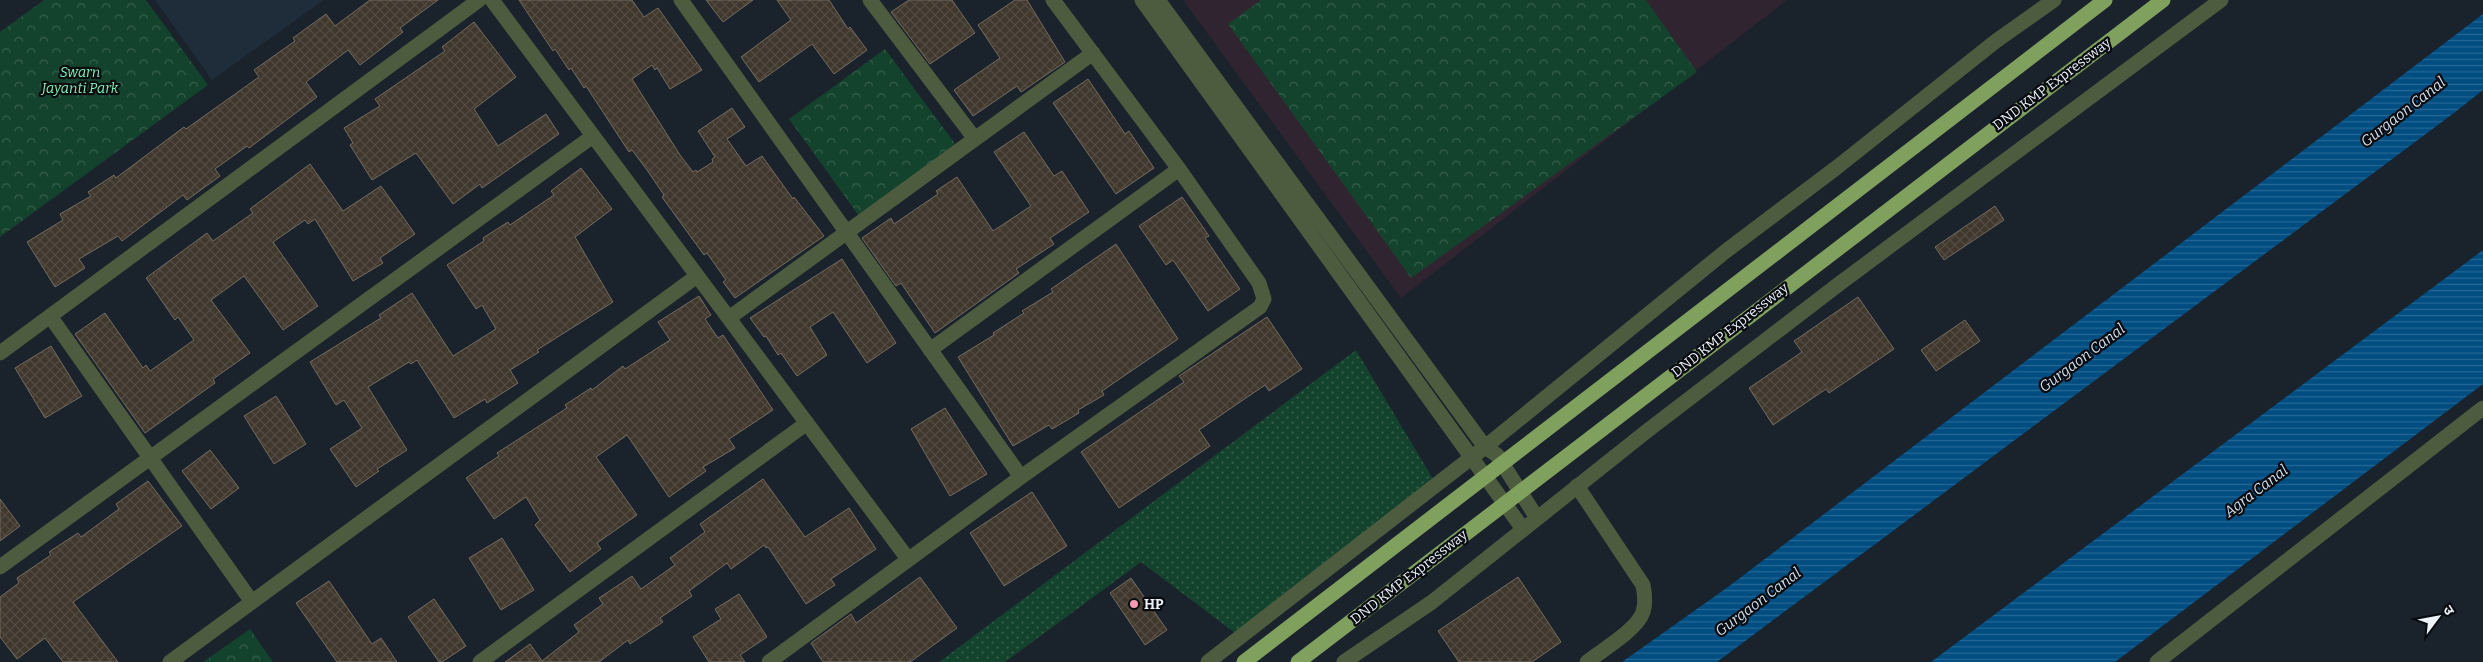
<svg xmlns="http://www.w3.org/2000/svg" width="2483" height="662" font-family="Bitter,'Noto Sans Devanagari',serif">
<style>
.commercial{fill:#312431}
.built{fill:#1f2c3a}
.grass{fill:url(#grass-dots)}
.park{fill:url(#park-crowns)}
.water{fill:url(#water-rules)}
.building{fill:url(#building-cross-hatch);stroke:#756b5f}
.lines{fill:none;stroke-linecap:round;stroke-linejoin:round}
.minor{stroke:#4d5c3f;stroke-width:15}
.tertiary{stroke:#4d5c3f;stroke-width:15}
.trunk-bridge{stroke:#80a05e;stroke-width:15}
.poi-dot{fill:#f29ab0;stroke:#080b0f;stroke-width:2}
.labels{text-anchor:middle;dominant-baseline:central;stroke-width:4.5;stroke-linejoin:round;paint-order:stroke}
.park-label{font-size:14px;font-style:italic;fill:#7ef3b6;stroke:#080b0f}
.street-label{font-size:14px;fill:#edf3fa;stroke:#080b0f}
.poi-label{font-size:14px;font-weight:bold;fill:#edf3fa;stroke:#080b0f;text-anchor:start}
.water-label{font-size:15px;font-style:italic;fill:#cfdfee;stroke:#080b0f}
</style>
<defs>
<pattern id="grass-dots" width="8" height="8" patternUnits="userSpaceOnUse" patternTransform="scale(1.25)"><rect width="8" height="8" fill="#14432d"/><path d="M2 2h.1M6 6h.1" fill="none" stroke="#365f4c" stroke-width="1.8" stroke-linecap="round"/></pattern>
<pattern id="park-crowns" width="20" height="18" patternUnits="userSpaceOnUse" patternTransform="scale(1.25)"><rect width="20" height="18" fill="#14432d"/><path d="M2 6a3 3 0 1 1 6 0M12 15a3 3 0 1 1 6 0" fill="none" stroke="#365f4c"/></pattern>
<pattern id="water-rules" width="6" height="5" patternUnits="userSpaceOnUse" patternTransform="scale(1.25)"><rect width="6" height="5" fill="#004e81"/><path d="M0 2.5h6" fill="none" stroke="#266894"/></pattern>
<pattern id="building-cross-hatch" width="8" height="8" patternUnits="userSpaceOnUse" patternTransform="scale(1.25)"><rect width="8" height="8" fill="#40372d"/><path d="M0 0l8 8M0 8l8-8" fill="none" stroke="#534b42"/></pattern>
</defs>
<rect width="100%" height="100%" fill="#1a222c"/>
<!-- commercial -->
<path class="commercial" d="M1183,0h604l-386,298z"/>
<!-- built -->
<path class="built" d="M155,0h169l-112,80z"/>
<!-- grass -->
<path class="grass" d="M1356,350l83,139 -200,147 -98,-74 -136,100h-66z"/>
<!-- park -->
<path class="park" d="M44,0h102l62,85 -208,152v-205z
M1261,0h385l51,72 -286,206 -183,-254z
M885,49l71,96 -97,71 -70,-97z
M250,629l23,33h-70z"/>
<!-- water -->
<path class="water" d="M2483,14v76l-29,23 -737,549h-95l106,-75z
M2483,250v134l-368,278h-184z"/>
<!-- building -->
<path class="building" d="M370,0h68l-38,28 3,4 -43,33 -12,-15 -42,32 11,15 -68,51 -2,-2 -32,23 5,7 -33,24 -4,-5 -61,46 -4,-5 -39,23 6,9 -30,19 -28,-45 36,-22 -3,-6 31,-18 -3,-4 26,-17 2,3 68,-51 2,2 73,-52 -5,-7 41,-29 -2,-3 33,-24 9,12z
M519,0h113l12,17 14,-9 44,62 -32,19 -13,-21 -2,2 -3,-5 -20,14 48,76 13,17 3,-2 1,2 16,-10 -1,-3 3,-2 -17,-26 34,-23 13,19 -18,12 19,27 16,-10 31,43 1,-2 30,39 -89,62 -12,-16 3,-2 -19,-27 -3,2 -42,-58 2,-2 -17,-25 -15,-20 -3,2 -43,-66 -2,2 -13,-20 -2,2 -14,-21 -2,2z
M706,0h47l-30,22z
M777,0h52l19,29 2,-2 17,23 -33,24 -22,-30 -53,38 -18,-25 50,-37z
M909,0h43l23,33 -45,31 -39,-52z
M1015,0h12l38,62 -44,30 -4,-6 -44,30 -19,-26 46,-32 -22,-33z
M474,22l42,55 -42,32 24,37 48,-32 13,20 -77,54 -2,-4 -27,20 -37,-51 -44,27 -22,-35 3,-2 -9,-15 36,-22 -5,-7 70,-48 -3,-4z
M1088,79l37,55 4,-3 25,37 -38,26 -63,-91z
M1024,132l30,44 8,-5 27,41 -39,26 4,6 -38,25 3,4 -84,60 -34,-50 -5,3 -34,-48 29,-20 3,6 44,-30 -2,-3 21,-14 36,54 38,-25 -37,-54z
M310,164l33,47 38,-25 34,48 -35,24 3,5 -30,18 -38,-62 -7,5 -3,-4 -32,22 45,64 -35,24 -39,-54 -33,24 39,53 -37,26 2,4 -70,50 -70,-99 30,-21 38,55 3,-3 4,6 44,-31 -16,-23 -3,3 -29,-42 61,-45 6,8 40,-28 -3,-4z
M581,168l31,41 -37,28 38,65 -76,48 2,2 -29,18 8,13 -31,20 -2,-4 -31,19 -37,-58 -6,4 -2,-2 -41,25 39,63 -30,19 2,2 -23,16 -26,-38 32,-21 -18,-28 -8,5 -26,-43 71,-44 -2,-3 33,-22 41,63 43,-27 -14,-24 -6,4 -29,-44 37,-24 -1,-3 25,-16 2,3 44,-30 -3,-4z
M1182,197l27,39 -4,2 35,51 -32,22 -35,-51 -7,5 -27,-39z
M1995,206l9,14 -60,40 -9,-13z
M1116,244l62,95 -76,52 2,4 -26,15 1,3 -27,16 -3,-4 -36,21 -55,-89 36,-22 -1,-2 31,-20 -2,-2 31,-19 -2,-3z
M842,259l54,84 -29,20 -34,-51 -23,15 17,28 -30,21 -16,-23 -3,2 -12,-19 -2,1 -14,-19z
M699,296l12,19 -6,4 13,19 5,-3 50,75 -44,29 6,9 -32,19 3,4 -37,26 -42,-62 -31,22 41,58 -40,28 4,6 -31,23 -35,-47 5,-5 -14,-23 -32,22 -28,-41 33,-22 -2,-3 70,-45 -2,-3 26,-17 1,2 31,-24 2,3 45,-29 -12,-18z
M1858,297l36,52 -65,44 -3,-4 -53,36 -24,-37 53,-36 -8,-11z
M1267,317l35,52 -33,22 -4,-6 -66,45 11,16 -91,62 -38,-56 103,-70 -5,-6z
M1965,320l15,21 -44,30 -15,-21z
M51,346l31,50 -37,22 -30,-50z
M276,396l30,48 -32,20 -30,-48z
M945,408l42,66 -37,22 -39,-67z
M210,450l29,38 -28,21 -29,-38z
M763,479l42,58 44,-29 27,41 -45,30 4,6 -29,19 -38,-57 -2,1 -2,-3 -33,24 -4,-6 -38,28 3,5 -32,22 3,4 -33,22 -2,-4 -29,22h-94l25,-18 12,17 37,-29 -5,-7 29,-21 -4,-6 33,-22 9,13 34,-24 -5,-7 35,-26 -5,-8z
M148,481l34,45 -109,76 45,60h-55l-18,-24 -28,21 -17,-22v-40l19,-14 -2,-5 34,-23 -2,-3 29,-19 3,4 38,-28 -3,-5z
M1032,492l35,54 -63,40 -34,-53z
M0,499l20,27 -20,15z
M502,538l32,52 -33,20 -32,-52z
M920,577l37,51 -47,34h-87l-12,-19 40,-29 5,9z
M1518,577l43,65 -29,20h-73l-21,-31z
M1131,578l36,52 -22,15 -35,-52z
M329,581l43,63 9,-6 16,24h-60l-41,-59z
M739,594l28,43 -27,18 5,7h-36l-16,-25 28,-18 -6,-10z
M434,599l32,47 -24,16h-3l-31,-45z"/>
<g class="lines">
<!-- minor -->
<path class="minor" d="M492,0l416,559
M681,0l340,477
M870,0l105,139
M50,316l202,286
M729,318l364,-265
M930,350l249,-181
M0,353l479,-353
M1577,486l66,99c2,10 3,18 0,27 -6,18 -41,38 -56,50
M0,567l593,-431
M170,662l527,-386
M480,662l327,-239
M769,662l252,-185 239,-170 4,-8 -5,-16 -80,-114 -126,-169"/>
<!-- tertiary -->
<path class="tertiary" d="M1142,0l381,529
M1158,0l327,447 12,8 40,63
M1208,662l277,-215 241,-196 110,-83 160,-127 58,-41
M1344,662l88,-60 215,-171 192,-147 382,-284
M2157,662l326,-254"/>
<!-- trunk-bridge -->
<path class="trunk-bridge" d="M1244,662l861,-662
M1298,662l865,-662"/>
</g>
<!-- markers -->
<circle class="poi-dot" cx="1134" cy="604" r="5"/>
<g class="labels">
<!-- park labels -->
<g class="park-label">
<text x="80" y="72">Swarn<tspan x="80" dy="16">Jayanti Park</tspan></text>
</g>
<!-- street labels -->
<g class="street-label">
<text transform="translate(2052 84) rotate(-37)">DND KMP Expressway</text>
<text transform="translate(1730 330) rotate(-38)">DND KMP Expressway</text>
<text transform="translate(1409 577) rotate(-38)">DND KMP Expressway</text>
</g>
<!-- poi labels -->
<g class="poi-label">
<text x="1144" y="604">HP</text>
</g>
<!-- water labels -->
<g class="water-label">
<text transform="translate(2403 112) rotate(-38)">Gurgaon Canal</text>
<text transform="translate(2082 358) rotate(-37)">Gurgaon Canal</text>
<text transform="translate(2256 491) rotate(-37)">Agra Canal</text>
<text transform="translate(1758 602) rotate(-37)">Gurgaon Canal</text>
</g>
</g>
<!-- north arrow -->
<g transform="translate(2438 617) rotate(58)" stroke="#080b0f" stroke-width="4" paint-order="stroke">
<path d="M0-4L9 19L0 12L-9 19Z" fill="#edf3fa"/>
<text y="-8" font-size="14" font-weight="bold" text-anchor="middle" fill="#edf3fa">उ</text>
</g>
</svg>
